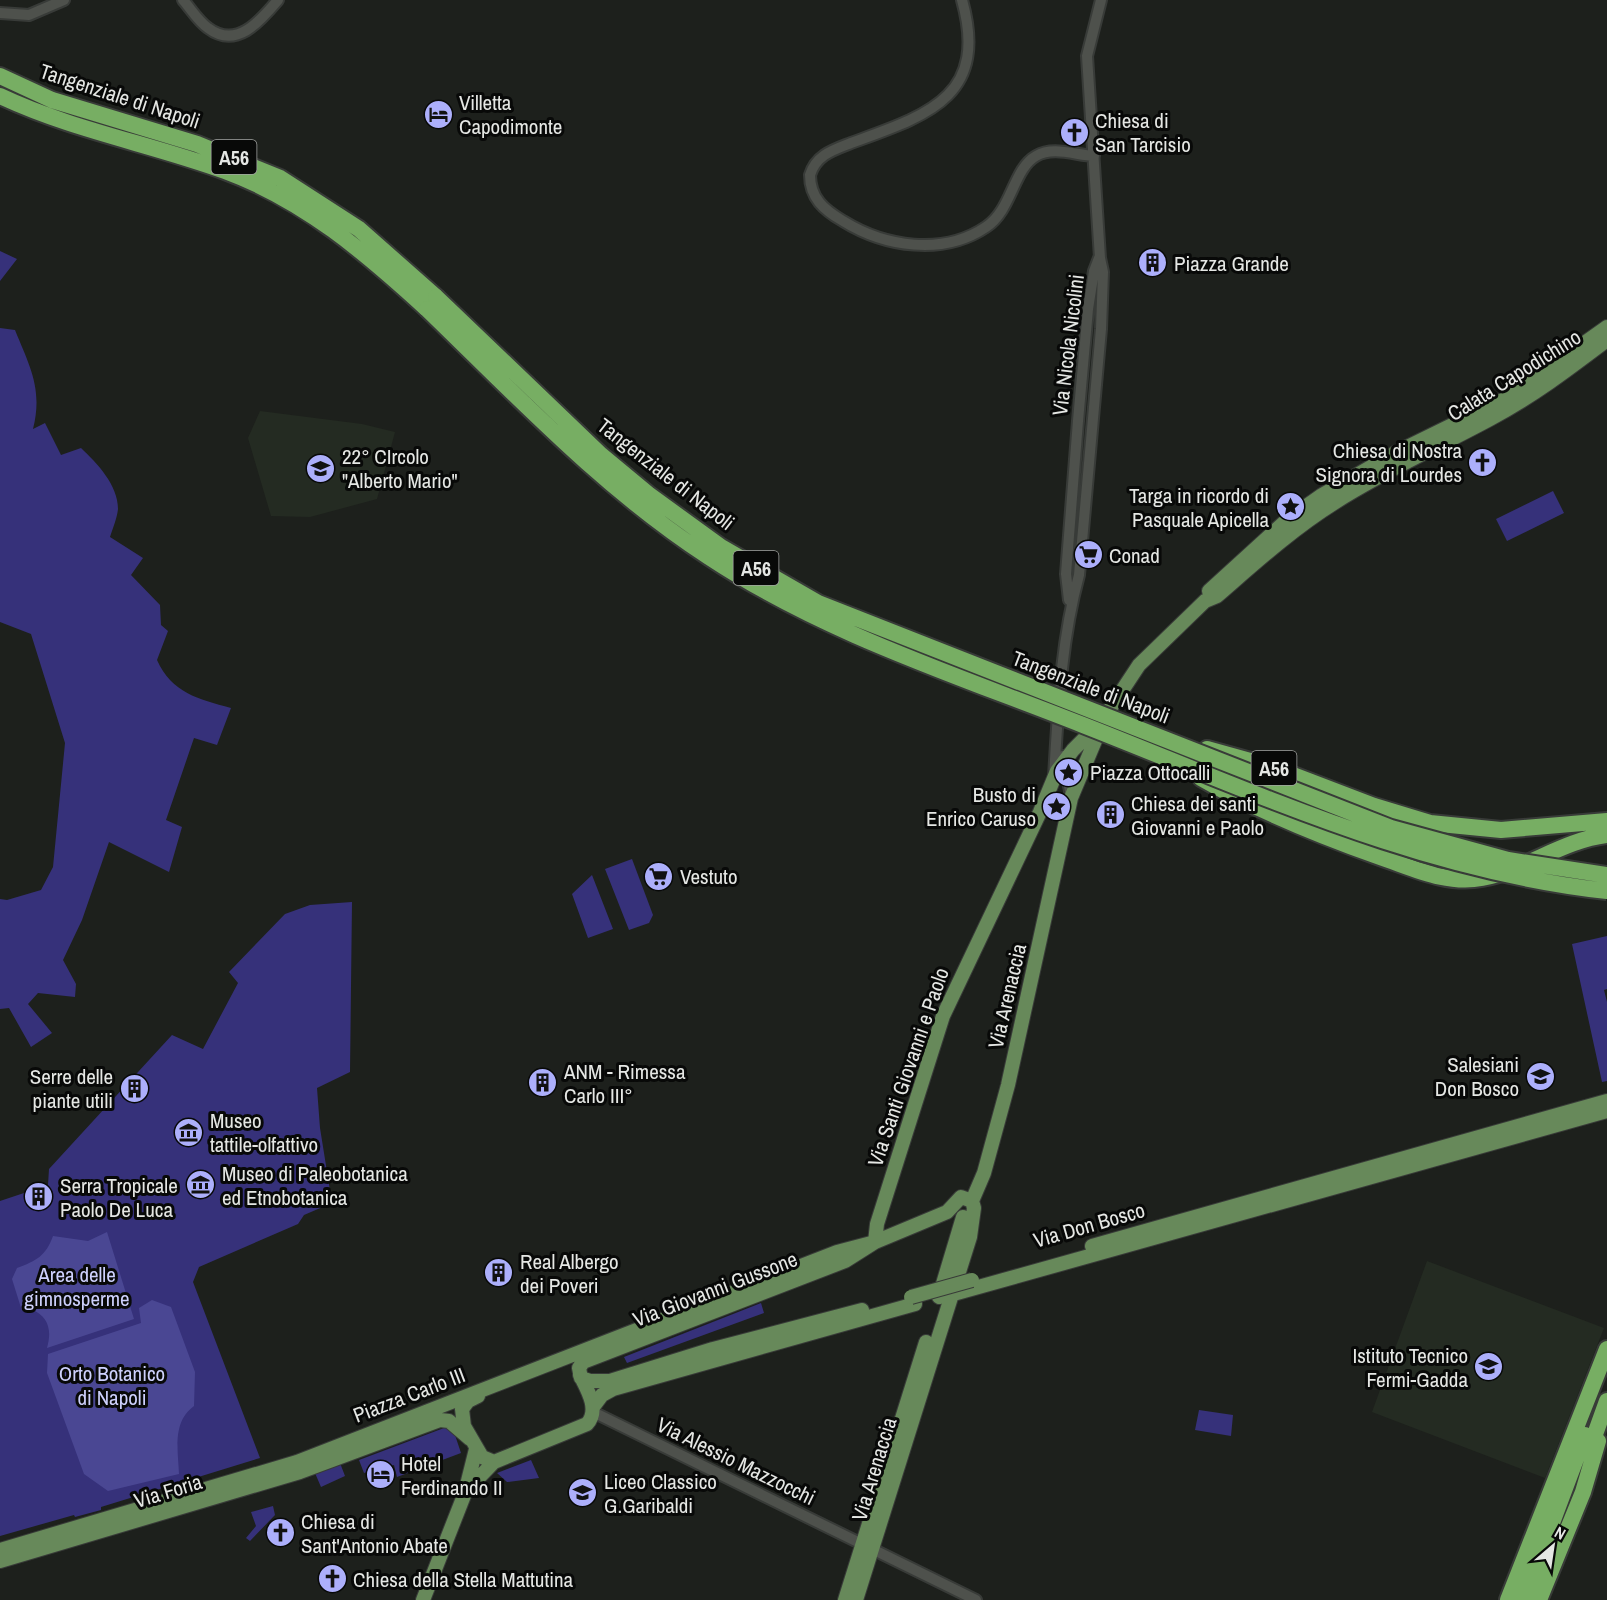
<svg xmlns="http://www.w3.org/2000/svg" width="1607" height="1600" font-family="'Archivo Narrow',sans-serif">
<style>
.built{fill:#242b22}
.green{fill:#36317a}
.forest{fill:#4a4793}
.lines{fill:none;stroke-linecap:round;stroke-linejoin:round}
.minor-casing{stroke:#383b38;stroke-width:14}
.major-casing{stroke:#383b38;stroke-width:16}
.highway-casing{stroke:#383b38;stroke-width:20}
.minor{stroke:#4e514c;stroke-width:10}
.major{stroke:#67895a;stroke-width:14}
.highway{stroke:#77ae63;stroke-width:16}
.major-bridge-casing{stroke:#383b38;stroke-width:16;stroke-linecap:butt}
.highway-bridge-casing{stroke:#383b38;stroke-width:20;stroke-linecap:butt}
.major-bridge{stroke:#67895a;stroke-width:14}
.highway-bridge{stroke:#77ae63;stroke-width:16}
.labels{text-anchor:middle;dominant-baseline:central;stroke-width:6;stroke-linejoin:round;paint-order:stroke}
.shield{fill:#080908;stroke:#a3a4a2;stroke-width:1.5}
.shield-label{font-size:20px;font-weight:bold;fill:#e5e7e4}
.street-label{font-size:21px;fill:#e5e7e4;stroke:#080908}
.poi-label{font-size:21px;fill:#e5e7e4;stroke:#080908;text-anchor:start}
.park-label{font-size:21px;fill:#ced1fd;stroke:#080908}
</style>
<rect width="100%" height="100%" fill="#1d201c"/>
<!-- built -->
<path class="built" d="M260,411l102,13 33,8 -18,67 -67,18 -39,-1 -23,-78z
M1427,1261l177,67 -59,150 -173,-66z"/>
<!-- green -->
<path class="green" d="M0,251l17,8 -17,22z
M0,328l15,2c15,37 28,59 18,99l12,-6 16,32 20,-7c16,15 37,37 37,61 -1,9 -5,19 -8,28l33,21 -12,17 29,30 1,20 7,6 -11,29c15,33 41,39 74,48l-14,37 -23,-7 -28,82 16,7 -13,45 -60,-30 -27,78 -19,40 13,24 -1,13 -37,-4 -10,11 24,29 -21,14 -22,-39 -9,1v-110l7,1 34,-10 12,-23 12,-124 -34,-109 -31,-12z
M1553,491l11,22 -57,28 -11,-22z
M632,859l21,56 -4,8 -20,7 -24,-61z
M592,875l21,54 -25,9 -16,-44z
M352,902l-2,170 -33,16 3,40 12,75 -28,12 -6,9 -99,43 -6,15 67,176 -159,49v3l-26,7 -1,-2 -74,21v-335l48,-16 1,-16 123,-134 31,14 35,-66 -9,-11 56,-58 25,-9z
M1607,936v53l-3,1 3,12v79l-5,1 -30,-138z
M761,1303l3,10 -137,50 -3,-6z
M1199,1410l34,5 -2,21 -36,-6z
M444,1428h6l4,4 7,21 -64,24 -3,-12 -30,8 -5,-13z
M531,1460l8,18 -32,4 -10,-9z
M340,1463l5,13 -24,11 -6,-14z
M273,1506l2,9 -25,26 -4,-3 10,-12 -5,-14z"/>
<!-- forest -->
<path class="forest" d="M107,1232l27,87 -87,29c5,-18 2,-31 -16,-39l-9,2 -10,-32 5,-11c19,-7 29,-12 36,-32l35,5z
M152,1300l19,7 24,65 -1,34c-22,16 -16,44 -15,68l-71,17 -24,-17 -37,-101 1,-19 93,-31 -2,-15z"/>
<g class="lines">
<defs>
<path id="minor" d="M183,0c8,9 15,21 25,28 29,22 53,-8 70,-28
M962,0c27,97 -34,115 -111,143 -18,7 -35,12 -41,32 0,23 14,35 33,46 42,26 100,35 143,6 26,-17 27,-58 50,-71 17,-10 39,-1 58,0
M0,13l29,2 35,-15
M1069,600l-3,-26 12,-153 10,-112 6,-38 5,-13
M1063,756l8,40
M1054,777c4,-67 7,-136 25,-202l22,-246 2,-57 -3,-14 -13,-202 14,-56
M593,1412l383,188"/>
<path id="major" d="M1209,591l79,-72 34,-24 73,-42 112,-55 100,-71
M972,1201l12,-28 24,-88 63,-287 29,-69
M875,1242l2,-18 66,-208 97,-204 17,-41 16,-21 29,-29 37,-56 66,-64 12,-5c37,-32 74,-66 117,-93 50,-32 104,-56 156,-84 42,-22 80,-51 117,-79
M1092,1246l515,-145
M957,1293l650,-182
M939,1297l24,-80
M581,1378l-2,-10 4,-6 262,-101 30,-19 72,-30 14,-15 11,4
M581,1378l9,3h20l103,-32 149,-39
M478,1396l-10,5 -6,8 2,17 18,31 12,5 93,-38c13,-14 0,-35 -7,-49
M593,1407l9,-12 11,-6 302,-85
M466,1491l28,-29
M0,1550l297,-88 540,-210 38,-10
M0,1561l300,-89 140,-52 9,1 21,18
M423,1600l42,-107 11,-44
M845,1600l81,-258
M856,1600l114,-363 4,-29 -2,-7"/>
<path id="highway" d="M0,76l52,24 145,44 83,34 79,51 77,68
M0,96c72,34 151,48 225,75 79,29 141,82 202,138
M1207,749l65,18 102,39 56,17 71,7 106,-9
M1201,778c57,33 117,57 179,79 33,11 67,28 102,21 44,-8 81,-38 125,-43
M1589,1451l18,-50
M1508,1600l99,-251
M1523,1600l62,-165
M1539,1600l44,-108 15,-51"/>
</defs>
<!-- minor casing -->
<use href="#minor" class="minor-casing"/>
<!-- major casing -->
<use href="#major" class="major-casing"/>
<!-- highway casing -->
<use href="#highway" class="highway-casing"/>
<!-- minor -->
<use href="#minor" class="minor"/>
<!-- major -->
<use href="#major" class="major"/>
<!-- highway -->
<use href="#highway" class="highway"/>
<defs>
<path id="major-bridge" d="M911,1297l61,-17"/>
<path id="highway-bridge" d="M436,297l165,158 47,39 73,53 97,56 573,225 117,32 99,15
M427,309c90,87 177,180 282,248 115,76 247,118 374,168 171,67 339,146 524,166"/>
</defs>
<!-- major-bridge casing -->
<use href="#major-bridge" class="major-bridge-casing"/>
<!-- highway-bridge casing -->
<use href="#highway-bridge" class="highway-bridge-casing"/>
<!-- major-bridge -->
<use href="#major-bridge" class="major-bridge"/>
<!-- highway-bridge -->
<use href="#highway-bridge" class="highway-bridge"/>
</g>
<!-- icons -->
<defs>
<symbol id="hotel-disc" viewBox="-11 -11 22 22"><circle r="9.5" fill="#acaffb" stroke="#080908"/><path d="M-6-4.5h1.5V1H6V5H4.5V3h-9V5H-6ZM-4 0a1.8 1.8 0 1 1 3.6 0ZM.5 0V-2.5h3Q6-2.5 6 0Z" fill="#111"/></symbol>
<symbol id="church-disc" viewBox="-11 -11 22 22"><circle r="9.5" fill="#acaffb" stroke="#080908"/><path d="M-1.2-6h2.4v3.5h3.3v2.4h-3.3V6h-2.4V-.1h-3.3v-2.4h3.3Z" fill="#111"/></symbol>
<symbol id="building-disc" viewBox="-11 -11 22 22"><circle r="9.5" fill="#acaffb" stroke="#080908"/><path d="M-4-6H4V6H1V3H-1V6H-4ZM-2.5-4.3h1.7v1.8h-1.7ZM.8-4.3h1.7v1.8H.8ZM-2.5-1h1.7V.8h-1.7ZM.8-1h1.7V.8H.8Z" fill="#111"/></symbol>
<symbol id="school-disc" viewBox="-11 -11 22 22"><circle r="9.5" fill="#acaffb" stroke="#080908"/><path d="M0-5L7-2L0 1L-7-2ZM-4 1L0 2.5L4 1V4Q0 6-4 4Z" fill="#111"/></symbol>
<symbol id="sight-disc" viewBox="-11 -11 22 22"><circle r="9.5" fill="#acaffb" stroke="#080908"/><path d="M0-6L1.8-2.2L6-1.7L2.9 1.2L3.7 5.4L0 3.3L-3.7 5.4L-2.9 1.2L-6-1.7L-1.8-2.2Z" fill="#111"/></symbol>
<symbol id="supermarket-disc" viewBox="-11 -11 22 22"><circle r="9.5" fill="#acaffb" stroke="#080908"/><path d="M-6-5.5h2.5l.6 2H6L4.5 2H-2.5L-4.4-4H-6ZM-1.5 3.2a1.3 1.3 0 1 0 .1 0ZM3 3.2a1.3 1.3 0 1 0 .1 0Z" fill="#111"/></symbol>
<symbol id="museum-disc" viewBox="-11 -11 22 22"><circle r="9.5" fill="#acaffb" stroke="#080908"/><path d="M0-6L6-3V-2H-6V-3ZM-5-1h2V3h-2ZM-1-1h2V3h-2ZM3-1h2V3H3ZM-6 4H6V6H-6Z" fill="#111"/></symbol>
</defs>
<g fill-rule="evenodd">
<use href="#hotel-disc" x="422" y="98" width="33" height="33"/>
<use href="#church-disc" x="1058" y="116" width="33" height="33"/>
<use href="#building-disc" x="1136" y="246" width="33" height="33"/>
<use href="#church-disc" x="1466" y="446" width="33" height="33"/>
<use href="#school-disc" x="304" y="452" width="33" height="33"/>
<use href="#sight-disc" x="1274" y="490" width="33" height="33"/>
<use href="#supermarket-disc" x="1072" y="538" width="33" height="33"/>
<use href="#sight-disc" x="1052" y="756" width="33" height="33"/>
<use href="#sight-disc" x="1040" y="790" width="33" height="33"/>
<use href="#building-disc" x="1094" y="798" width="33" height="33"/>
<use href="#supermarket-disc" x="642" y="860" width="33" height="33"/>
<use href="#school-disc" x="1524" y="1060" width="33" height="33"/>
<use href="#building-disc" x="526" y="1066" width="33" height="33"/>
<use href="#building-disc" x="118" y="1072" width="33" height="33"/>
<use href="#museum-disc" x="172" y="1116" width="33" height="33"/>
<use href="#museum-disc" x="184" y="1168" width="33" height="33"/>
<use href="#building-disc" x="22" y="1180" width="33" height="33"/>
<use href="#building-disc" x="482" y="1256" width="33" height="33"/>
<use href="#school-disc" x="1472" y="1350" width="33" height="33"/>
<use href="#hotel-disc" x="364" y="1458" width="33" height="33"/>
<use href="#school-disc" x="566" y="1476" width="33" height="33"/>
<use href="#church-disc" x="264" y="1516" width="33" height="33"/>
<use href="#church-disc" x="316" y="1562" width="33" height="33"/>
</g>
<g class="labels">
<!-- shield labels -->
<g class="shield">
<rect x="211.5" y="140" width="45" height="34" rx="4.5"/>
<rect x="733.5" y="551" width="45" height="34" rx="4.5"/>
<rect x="1251.5" y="751" width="45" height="34" rx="4.5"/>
</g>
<g class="shield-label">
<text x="234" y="157">A56</text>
<text x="756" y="568">A56</text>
<text x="1274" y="768">A56</text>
</g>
<!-- street labels -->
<g class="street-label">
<text transform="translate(120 96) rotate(18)">Tangenziale di Napoli</text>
<text transform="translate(1068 345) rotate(-83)">Via Nicola Nicolini</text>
<text transform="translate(1514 375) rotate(-32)">Calata Capodichino</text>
<text transform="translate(666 474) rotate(38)">Tangenziale di Napoli</text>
<text transform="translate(1091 687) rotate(21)">Tangenziale di Napoli</text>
<text transform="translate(1007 996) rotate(-77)">Via Arenaccia</text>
<text transform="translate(908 1067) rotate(-71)">Via Santi Giovanni e Paolo</text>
<text transform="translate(1089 1225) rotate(-16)">Via Don Bosco</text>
<text transform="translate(715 1289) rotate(-21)">Via Giovanni Gussone</text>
<text transform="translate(409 1395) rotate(-21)">Piazza Carlo III</text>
<text transform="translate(736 1461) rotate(26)">Via Alessio Mazzocchi</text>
<text transform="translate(874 1469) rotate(-73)">Via Arenaccia</text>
<text transform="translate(168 1491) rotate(-17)">Via Foria</text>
</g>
<!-- poi labels -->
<g class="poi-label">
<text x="459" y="102">Villetta<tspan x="459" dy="24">Capodimonte</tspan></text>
<text x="1095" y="120">Chiesa di<tspan x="1095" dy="24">San Tarcisio</tspan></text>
<text x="1174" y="263">Piazza Grande</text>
<text x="1462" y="450" text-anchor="end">Chiesa di Nostra<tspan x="1462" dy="24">Signora di Lourdes</tspan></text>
<text x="342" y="456">22° CIrcolo<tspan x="342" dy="24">"Alberto Mario"</tspan></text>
<text x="1269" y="495" text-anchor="end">Targa in ricordo di<tspan x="1269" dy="24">Pasquale Apicella</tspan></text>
<text x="1109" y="555">Conad</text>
<text x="1090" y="772">Piazza Ottocalli</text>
<text x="1036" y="794" text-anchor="end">Busto di<tspan x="1036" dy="24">Enrico Caruso</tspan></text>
<text x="1131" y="803">Chiesa dei santi<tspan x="1131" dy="24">Giovanni e Paolo</tspan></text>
<text x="680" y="876">Vestuto</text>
<text x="1519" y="1064" text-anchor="end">Salesiani<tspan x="1519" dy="24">Don Bosco</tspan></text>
<text x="564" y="1071">ANM - Rimessa<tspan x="564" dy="24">Carlo III°</tspan></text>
<text x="113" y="1076" text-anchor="end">Serre delle<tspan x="113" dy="24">piante utili</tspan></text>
<text x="210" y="1120">Museo<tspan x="210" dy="24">tattile-olfattivo</tspan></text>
<text x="222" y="1173">Museo di Paleobotanica<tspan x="222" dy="24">ed Etnobotanica</tspan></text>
<text x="60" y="1185">Serra Tropicale<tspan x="60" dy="24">Paolo De Luca</tspan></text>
<text x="520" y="1261">Real Albergo<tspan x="520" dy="24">dei Poveri</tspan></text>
<text x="1468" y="1355" text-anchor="end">Istituto Tecnico<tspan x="1468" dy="24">Fermi-Gadda</tspan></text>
<text x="401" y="1463">Hotel<tspan x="401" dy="24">Ferdinando II</tspan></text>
<text x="604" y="1481">Liceo Classico<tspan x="604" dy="24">G.Garibaldi</tspan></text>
<text x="301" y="1521">Chiesa di<tspan x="301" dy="24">Sant'Antonio Abate</tspan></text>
<text x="353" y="1579">Chiesa della Stella Mattutina</text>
</g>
<!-- park labels -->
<g class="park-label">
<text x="77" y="1274">Area delle<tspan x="77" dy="24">gimnosperme</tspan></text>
<text x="112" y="1373">Orto Botanico<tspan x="112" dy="24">di Napoli</tspan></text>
</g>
</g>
<!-- north arrow -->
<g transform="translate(1553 1546) rotate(29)" stroke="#080908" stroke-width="4.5" paint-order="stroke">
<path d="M0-4.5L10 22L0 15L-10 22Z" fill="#e5e7e4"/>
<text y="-9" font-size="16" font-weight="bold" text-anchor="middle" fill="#e5e7e4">N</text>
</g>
</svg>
